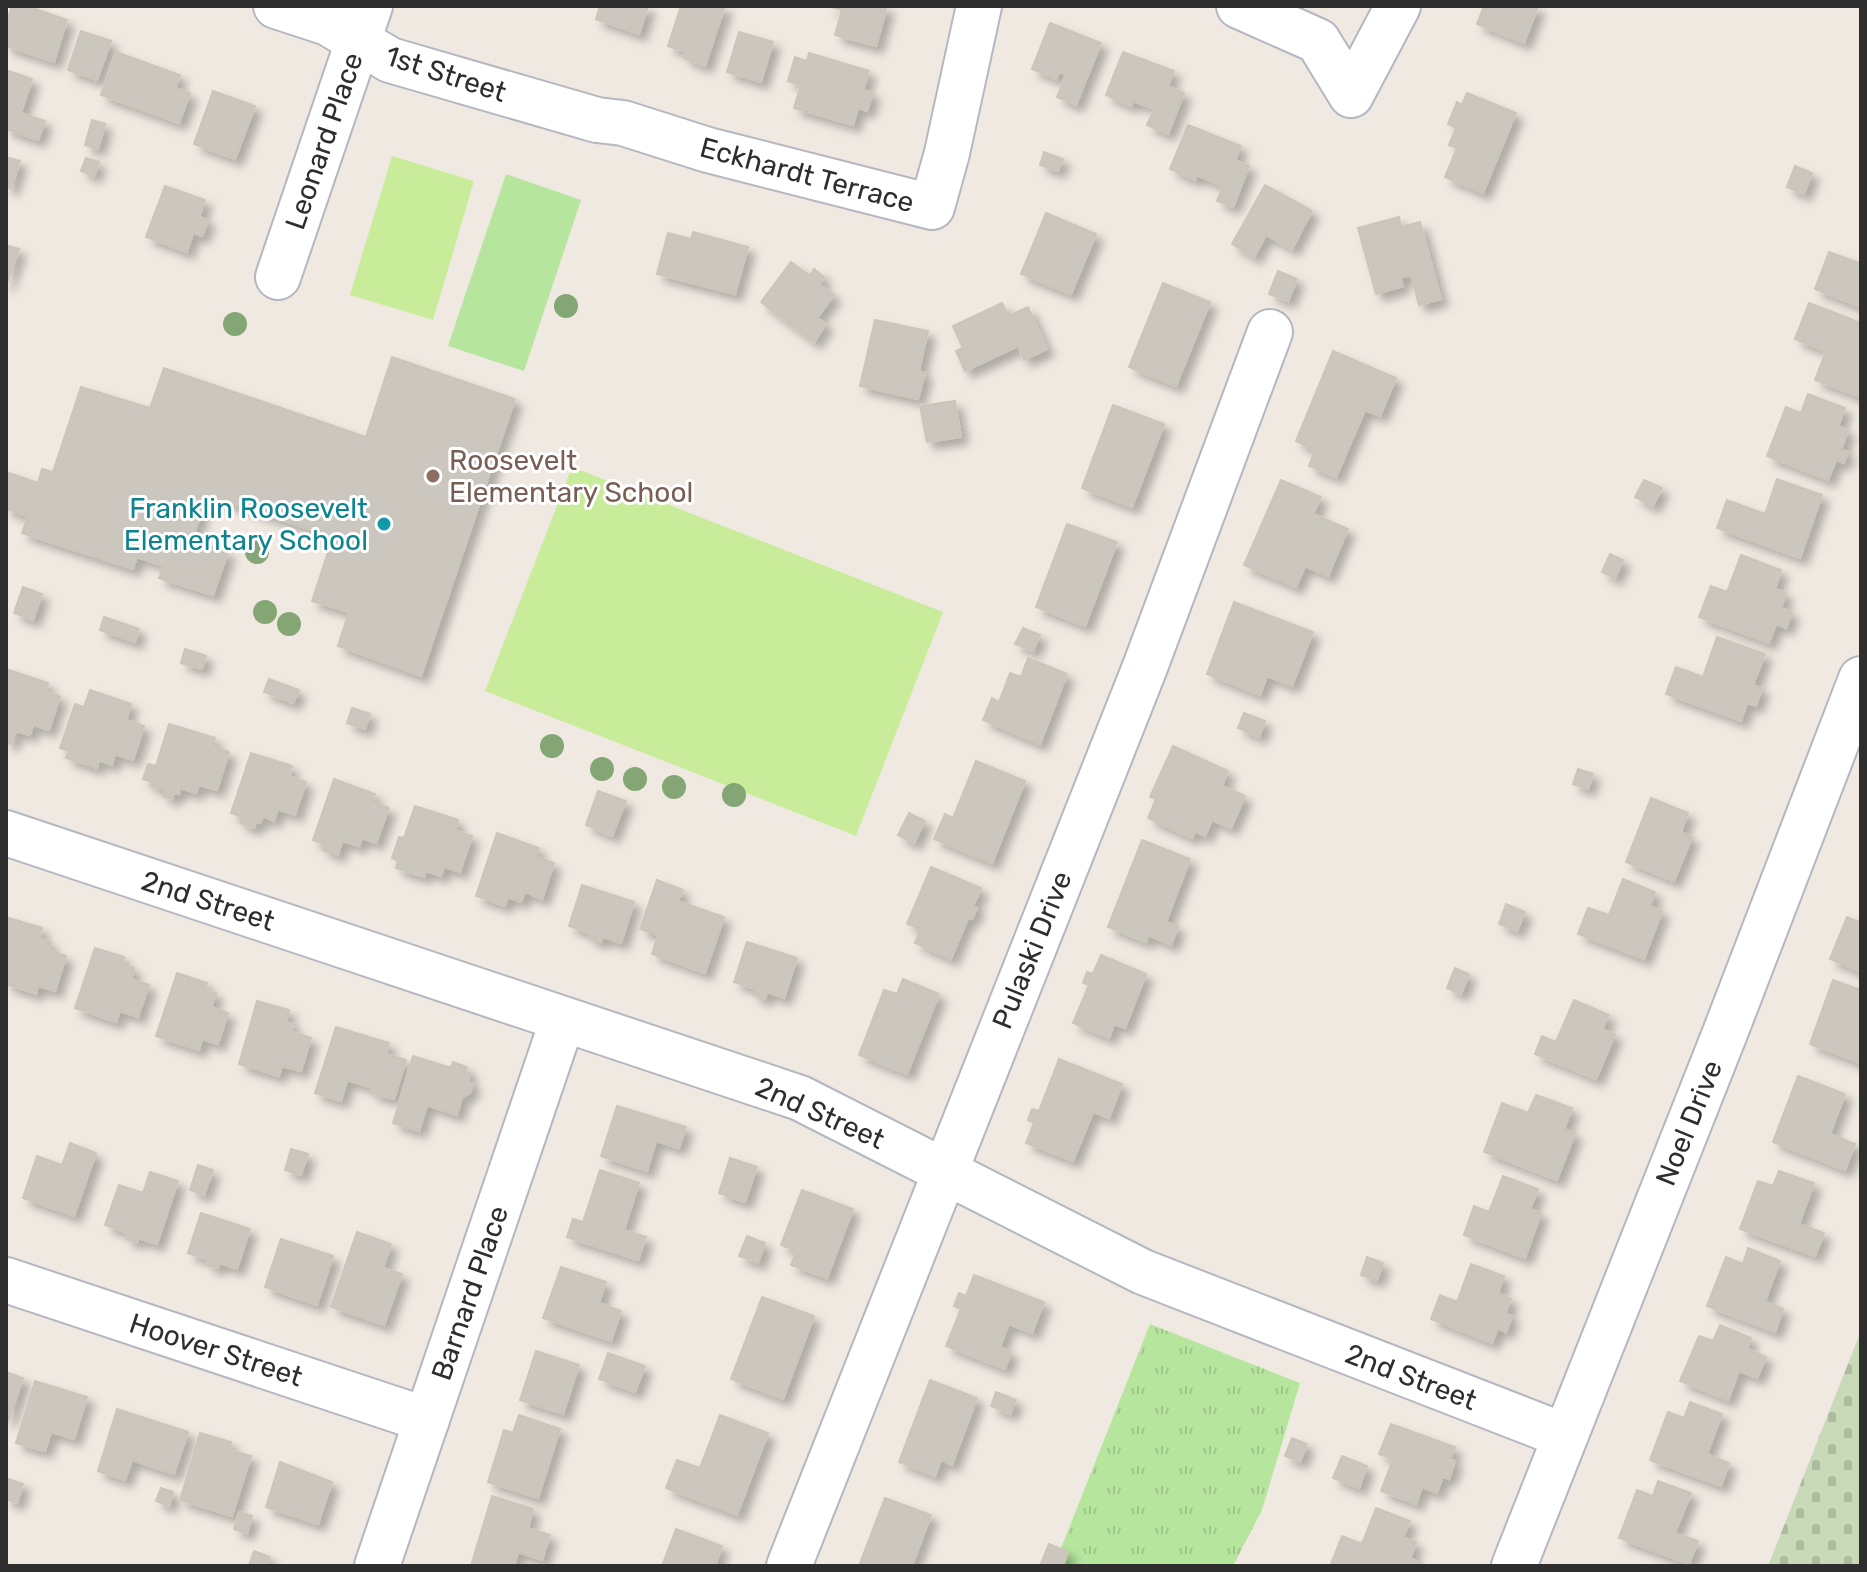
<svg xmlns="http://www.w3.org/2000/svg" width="1867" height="1572" font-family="Rubik,sans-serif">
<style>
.grass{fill:url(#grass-tufts)}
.cemetery{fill:url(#cemetery-stones)}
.park{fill:#b6e59e}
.pitch{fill:#c9ec9a}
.building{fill:#cbc7bf;stroke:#cbc5ba;stroke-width:2;filter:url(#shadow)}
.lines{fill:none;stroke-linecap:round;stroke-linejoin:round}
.minor-casing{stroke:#b4b7c1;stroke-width:48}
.minor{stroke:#fff;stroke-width:44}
.tree{fill:#84a574}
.education-dot{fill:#8d6e63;stroke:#fff;stroke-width:3}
.culture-dot{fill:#0f9aa8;stroke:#fff;stroke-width:3}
.labels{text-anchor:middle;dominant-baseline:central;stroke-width:6;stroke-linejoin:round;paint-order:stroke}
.street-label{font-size:28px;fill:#2e2e2e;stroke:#fff}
.education-label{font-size:28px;fill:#785e54;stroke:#fff;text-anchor:start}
.culture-label{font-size:28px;fill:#0d838f;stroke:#fff;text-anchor:end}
</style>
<defs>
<pattern id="grass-tufts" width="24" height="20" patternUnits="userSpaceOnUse" patternTransform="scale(2)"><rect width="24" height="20" fill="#b6e59e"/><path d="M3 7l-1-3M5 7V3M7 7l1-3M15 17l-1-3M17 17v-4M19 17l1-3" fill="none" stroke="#9dc588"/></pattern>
<pattern id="cemetery-stones" width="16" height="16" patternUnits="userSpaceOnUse" patternTransform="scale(2)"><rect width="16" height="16" fill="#c8d9b8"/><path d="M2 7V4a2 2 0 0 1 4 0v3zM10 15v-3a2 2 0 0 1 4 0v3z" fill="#acbb9e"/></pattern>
<filter id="shadow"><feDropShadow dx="7" dy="7" stdDeviation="4" flood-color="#0004"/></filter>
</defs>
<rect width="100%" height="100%" fill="#efe9e1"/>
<!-- grass -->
<path class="grass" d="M1150,1324l150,59 -38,127 -29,56h-179z"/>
<!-- cemetery -->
<path class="cemetery" d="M1861,1331v235h-93z"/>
<!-- park -->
<path class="park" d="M506,174l75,26 -57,171 -76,-25z"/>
<!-- pitch -->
<path class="pitch" d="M392,156l82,25 -41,139 -83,-25z
M572,467l371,145 -87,224 -371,-145z"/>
<!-- building -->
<path class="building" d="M12,6h15l40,14 -13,42 -48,-16v-21z
M600,6h48l-9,28 -43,-15z
M681,6h44l-20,60 -21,-8 2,-6 -18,-6z
M828,6h59l-11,40 -41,-11 7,-25z
M1484,6h54l-14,37 -47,-19z
M1050,23l51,20 -25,62 -19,-8 9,-22 -7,-3 -3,7 -24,-10z
M81,31l30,10 -14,39 -29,-10z
M739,32l34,10 -12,40 -34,-10z
M116,52l64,23 -5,13 15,5 -11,30 -78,-28z
M1123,52l51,19 -6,15 16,7 -16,41 -21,-9 7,-16 -21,-8 -2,5 -25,-11z
M809,53l60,18 -6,19 10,3 -6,18 -9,-3 -5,17 -59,-17 7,-23 -13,-4 7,-24 12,4z
M6,70l26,9 -11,34 24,8 -7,19 -32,-11z
M213,91l42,15 -20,53 -41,-15z
M1467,93l49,20 -33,80 -38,-16 12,-29 -8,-3 7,-17 -8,-4 9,-22 5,3z
M92,120l13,4 -7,25 -13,-4z
M1188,125l53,21 -6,14 14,6 -16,41 -16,-6 6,-15 -26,-11 -2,5 -25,-11z
M1044,152l19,7 -5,12 -18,-6z
M6,157l14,4 -9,27 -5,-1z
M86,158l13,4 -5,14 -13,-5z
M1795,166l17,7 -8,21 -17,-7z
M1265,185l47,26 -20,38 -26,-14 -12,22 -22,-13z
M165,186l40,14 -6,17 9,3 -6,16 -9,-3 -6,19 -41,-15z
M1046,213l50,21 -25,60 -50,-20z
M1399,217l2,10 19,-5 21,77 -22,6 -8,-30 -11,3 3,8 -27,8 -18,-66z
M693,232l55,15 -13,47 -78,-20 11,-41 23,6z
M6,245l13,4 -13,37z
M1829,252l30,11 2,-6v50l-46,-18z
M791,262l19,14 4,-7 10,8 -5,7 15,11 -17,23 9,6 -12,18 -53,-40z
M1278,271l19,8 -9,22 -19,-7z
M1163,283l47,19 -34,84 -47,-19z
M1002,303l6,13 20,-9 19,42 -23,11 -6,-14 -53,25 -9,-20 7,-3 -10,-22z
M1809,303l52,20v74l-46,-17 11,-29 -31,-12z
M875,320l53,11 -9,40 6,2 -7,26 -58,-13z
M1333,351l63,27 -16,38 -15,-6 -29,67 -27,-11 6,-16 -19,-9z
M392,357l123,42 -94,277 -83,-30 11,-34 -37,-11 21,-64 -126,-42 -15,46 36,11 -15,43 -54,-17 5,-12 -27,-9 -4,12 -111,-36 6,-17 -22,-7v-37l32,11 4,-14 11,3 28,-85 69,21 14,-40 202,69z
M1808,394l37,14 -7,18 10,4 -7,20 7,2 -4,11 -8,-3 -8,20 -61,-24 19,-49 15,6z
M955,401l6,36 -34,5 -7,-36z
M1113,405l51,19 -32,83 -50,-19z
M1777,479l45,16 -22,63 -83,-30 10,-28 38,14z
M1281,480l40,17 -8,17 35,15 -20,47 -23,-10 -9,21 -52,-22z
M1644,480l18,8 -9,18 -18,-9z
M1067,524l50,18 -32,84 -49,-19z
M1610,554l13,6 -8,18 -13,-6z
M1741,555l40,15 -6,19 11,4 -5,15 11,4 -6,16 -10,-4 -7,19 -70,-26 12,-31 16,6z
M23,587l19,7 -9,26 -19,-7z
M1234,602l79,30 -21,54 -25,-10 -7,19 -53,-21z
M104,617l35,12 -4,13 -35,-12z
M1023,628l17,7 -7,16 -18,-7z
M1717,637l48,17 -12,31 9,3 -6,18 -9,-3 -6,18 -75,-27 10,-27 27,10z
M185,649l21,7 -4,13 -21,-6z
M1028,658l39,16 -27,70 -57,-24 9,-22 7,4 11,-29 11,4z
M6,669l42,14 -2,9 14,4 -11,34 -16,-5 -3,10 -14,-4 -5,13 -5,-1z
M269,679l30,11 -6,13 -29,-11z
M90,690l41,14 -5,16 18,6 -11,34 -18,-6 -3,11 -13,-5 -2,8 -31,-10 3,-7 -9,-3 15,-44 9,3z
M352,708l18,6 -5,15 -18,-6z
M1244,713l21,8 -6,16 -21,-9z
M169,724l46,14 -3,8 17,6 -12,38 -18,-5 -3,8 -16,-5 -1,6 -5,-1 -2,6 -9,-3 2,-6 -14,-4 1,-4 -9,-3 5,-15 8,2z
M1173,746l55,25 -6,15 23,10 -14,32 -19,-8 -7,16 -10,-5 -3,7 -44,-20 8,-19 -6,-2z
M251,753l41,13 -3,10 17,6 -11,33 -17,-6 -4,12 -11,-5 -3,7 -4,-1 -2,6 -14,-5 2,-6 -11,-4z
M976,761l49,20 -33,82 -58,-24 11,-25 8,4z
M1578,769l15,5 -5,15 -15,-5z
M334,779l41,15 -3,8 17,6 -13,35 -14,-5 -3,8 -17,-5 -4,14 -15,-5 2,-6 -12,-4z
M598,791l28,10 -14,35 -26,-11z
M1651,798l37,15 -7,19 11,5 -18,44 -48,-19z
M415,806l43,14 -3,10 17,6 -12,36 -16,-5 -3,9 -15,-5 -2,6 -28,-9 2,-7 -6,-3 7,-21 5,1z
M909,813l16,8 -11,22 -16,-8z
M497,833l42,15 -3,9 18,6 -12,36 -17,-7 -4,10 -13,-5 -3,9 -29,-10z
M1142,840l48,19 -24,63 12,4 -7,19 -23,-10 -2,7 -38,-15z
M931,867l50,21 -8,18 4,2 -5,11 -4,-1 -17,41 -36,-16 6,-14 -14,-5z
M1623,879l32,13 -5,14 12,5 -18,48 -66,-25 10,-26 21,7z
M657,880l26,10 -5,11 46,16 -19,56 -53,-19 6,-19 -18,-6z
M582,885l52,17 -13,41 -18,-6 -2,5 -12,-4 2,-4 -22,-8z
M1506,904l19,8 -8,19 -18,-7z
M1861,916v56l-31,-13 17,-42 12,5z
M6,917l36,11 -3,10 12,4 -3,8 18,6 -11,35 -17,-5 -2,8 -30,-10z
M747,942l50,16 -13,40 -17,-6 -2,7 -12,-4 3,-6 -22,-7z
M95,948l29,9 -2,7 12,4 -3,11 18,6 -11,32 -18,-6 -4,11 -41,-14z
M1101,955l45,19 -21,54 -11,-4 -5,14 -36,-15 16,-38 -6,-2 4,-11 6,2z
M1455,968l14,6 -8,20 -14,-6z
M177,973l30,10 -2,7 11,3 -5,14 17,6 -10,31 -16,-5 -3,11 -43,-14z
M903,979l36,15 -32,80 -48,-19 25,-65 13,4z
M1833,980l28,10v73l-51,-19z
M1574,1000l35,15 -7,14 13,5 -19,45 -61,-25 7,-18 14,6z
M257,1001l32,9 -3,12 8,2 -2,8 19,6 -10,33 -19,-5 -3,10 -40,-12z
M336,1027l53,16 -3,11 20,6 -12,39 -23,-6 2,-5 -26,-8 -6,21 -26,-8z
M413,1056l38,12 2,-6 14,5 -2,5 5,1 -2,9 5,2 -3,9 -8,4 -5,18 -30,-10 -8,26 -26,-8z
M1059,1059l63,25 -13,34 -16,-6 -20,49 -47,-18 8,-20 -6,-3 4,-11 7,2z
M1798,1076l47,18 -15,40 25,10 -10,26 -72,-28z
M1536,1095l36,13 -8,21 11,4 -18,47 -73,-28 18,-49 26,10z
M617,1106l69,21 -7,21 -23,-7 -9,30 -46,-15z
M70,1143l26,10 -22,63 -51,-18 14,-42 25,9z
M291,1149l17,5 -7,21 -16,-5z
M730,1158l27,9 -12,35 -26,-9z
M198,1165l15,5 -9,25 -14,-5z
M600,1170l39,13 -15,47 22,7 -8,23 -71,-23 6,-18 10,3z
M1779,1171l35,12 -15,41 25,9 -9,23 -75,-27 18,-48 15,5z
M150,1172l28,9 -21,63 -19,-6 -1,4 -11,-3 2,-6 -23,-8 14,-40 24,8z
M1503,1176l35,13 -8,20 11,4 -16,45 -61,-23 10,-29 15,6z
M802,1190l51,19 -26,69 -36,-13 5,-14 -15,-6z
M201,1213l49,16 -13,40 -17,-6 -2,5 -11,-3 2,-5 -21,-7z
M357,1232l34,12 -8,24 19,6 -18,51 -53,-18z
M747,1236l18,7 -7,20 -19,-7z
M281,1239l52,17 -16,49 -52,-18z
M1748,1248l32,13 -15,40 18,8 -8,23 -68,-26 19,-49 17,7z
M1367,1257l16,6 -6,17 -16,-5z
M1471,1264l33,12 -6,17 13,6 -6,15 7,2 -6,16 -8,-4 -6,15 -61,-24 9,-24 17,7z
M561,1267l45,15 -7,21 22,8 -10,30 -68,-23z
M974,1275l70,27 -12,31 -23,-9 -9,23 11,5 -6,17 -59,-23 15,-37 -7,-3 5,-13 7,3z
M762,1297l52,19 -31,83 -52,-20z
M1720,1325l31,13 -4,11 19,8 -9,21 -18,-7 -11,29 -48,-19 19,-45 14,5z
M536,1351l43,14 -16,49 -43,-14z
M608,1353l37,13 -10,26 -36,-13z
M6,1372l17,6 -15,43 -2,-1z
M930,1380l47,18 -25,67 -11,-5 -6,16 -36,-14z
M35,1381l52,16 -13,42 -23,-7 -6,19 -29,-8z
M996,1392l20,8 -6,14 -19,-8z
M1690,1402l32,12 -15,40 22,9 -8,23 -71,-26 18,-48 16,6z
M117,1409l71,23 -14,42 -42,-14 -7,20 -27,-9z
M519,1415l41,14 -22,69 -50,-16 16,-52 9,3z
M720,1415l48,18 -31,82 -71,-27 11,-28 23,8z
M1391,1424l64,23 -5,12 5,2 -6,18 -6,-3 -6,17 -15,-6 -6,17 -35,-13 12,-32 -14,-5z
M200,1433l31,9 -2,8 22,6 -19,60 -52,-16z
M1292,1438l15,6 -7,18 -15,-6z
M1342,1456l25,10 -8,22 -26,-10z
M280,1462l52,20 -14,42 -52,-17z
M6,1478l17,6 -6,19 -11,-4z
M1658,1481l33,12 -16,40 23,8 -9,23 -70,-26 18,-48 16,6z
M161,1488l12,4 -4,14 -13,-5z
M492,1496l41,13 -5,19 22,7 -8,25 -24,-8 -4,14h-43z
M885,1498l46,17 -19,51h-53z
M1376,1508l34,13 -7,16 13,5 -6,17 7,2 -2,5 -84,-2 11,-28 20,8z
M239,1512l13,4 -5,17 -13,-4z
M676,1529l46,17 -7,20h-53z
M1049,1544l19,8 -5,14h-23z
M254,1551l16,6 -3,9 -18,-1z"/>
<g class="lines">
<defs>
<path id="minor" d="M276,6l52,17 62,37 207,60 26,3 85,27 224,57 15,-54 32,-147
M1239,6l79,35 33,54
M1351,95l47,-89
M278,277l92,-271
M6,833l794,265 343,174 422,164
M6,1280l421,140
M377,1566l186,-547
M789,1566l356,-899 125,-335
M1514,1566l211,-533 136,-354"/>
</defs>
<!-- minor casing -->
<use href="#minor" class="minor-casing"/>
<!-- minor -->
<use href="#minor" class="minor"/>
</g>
<!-- trees -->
<g class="tree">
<circle cx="566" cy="306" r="12"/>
<circle cx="235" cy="324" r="12"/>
<circle cx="257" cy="552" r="12"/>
<circle cx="265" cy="612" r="12"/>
<circle cx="289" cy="624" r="12"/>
<circle cx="552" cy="746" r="12"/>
<circle cx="602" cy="769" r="12"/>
<circle cx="635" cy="779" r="12"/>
<circle cx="674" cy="787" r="12"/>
<circle cx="734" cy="795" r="12"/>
</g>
<!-- markers -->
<circle class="education-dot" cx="433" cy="476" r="8"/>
<circle class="culture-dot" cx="384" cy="524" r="8"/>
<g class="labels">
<!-- street labels -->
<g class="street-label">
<text transform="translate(446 74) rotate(18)">1st Street</text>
<text transform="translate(324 141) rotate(-71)">Leonard Place</text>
<text transform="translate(807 175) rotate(15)">Eckhardt Terrace</text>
<text transform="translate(208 901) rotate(18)">2nd Street</text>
<text transform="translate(1032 950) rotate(-68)">Pulaski Drive</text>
<text transform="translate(820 1113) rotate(24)">2nd Street</text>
<text transform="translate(1689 1123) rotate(-68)">Noel Drive</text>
<text transform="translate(470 1293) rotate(-71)">Barnard Place</text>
<text transform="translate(216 1350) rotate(18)">Hoover Street</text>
<text transform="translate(1411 1377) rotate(21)">2nd Street</text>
</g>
<!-- education labels -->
<g class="education-label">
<text x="449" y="460">Roosevelt<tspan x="449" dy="32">Elementary School</tspan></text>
</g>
<!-- culture labels -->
<g class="culture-label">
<text x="368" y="508">Franklin Roosevelt<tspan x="368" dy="32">Elementary School</tspan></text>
</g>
</g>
<!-- border -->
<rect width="1867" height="1572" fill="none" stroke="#2e2e2e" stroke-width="16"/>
</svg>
